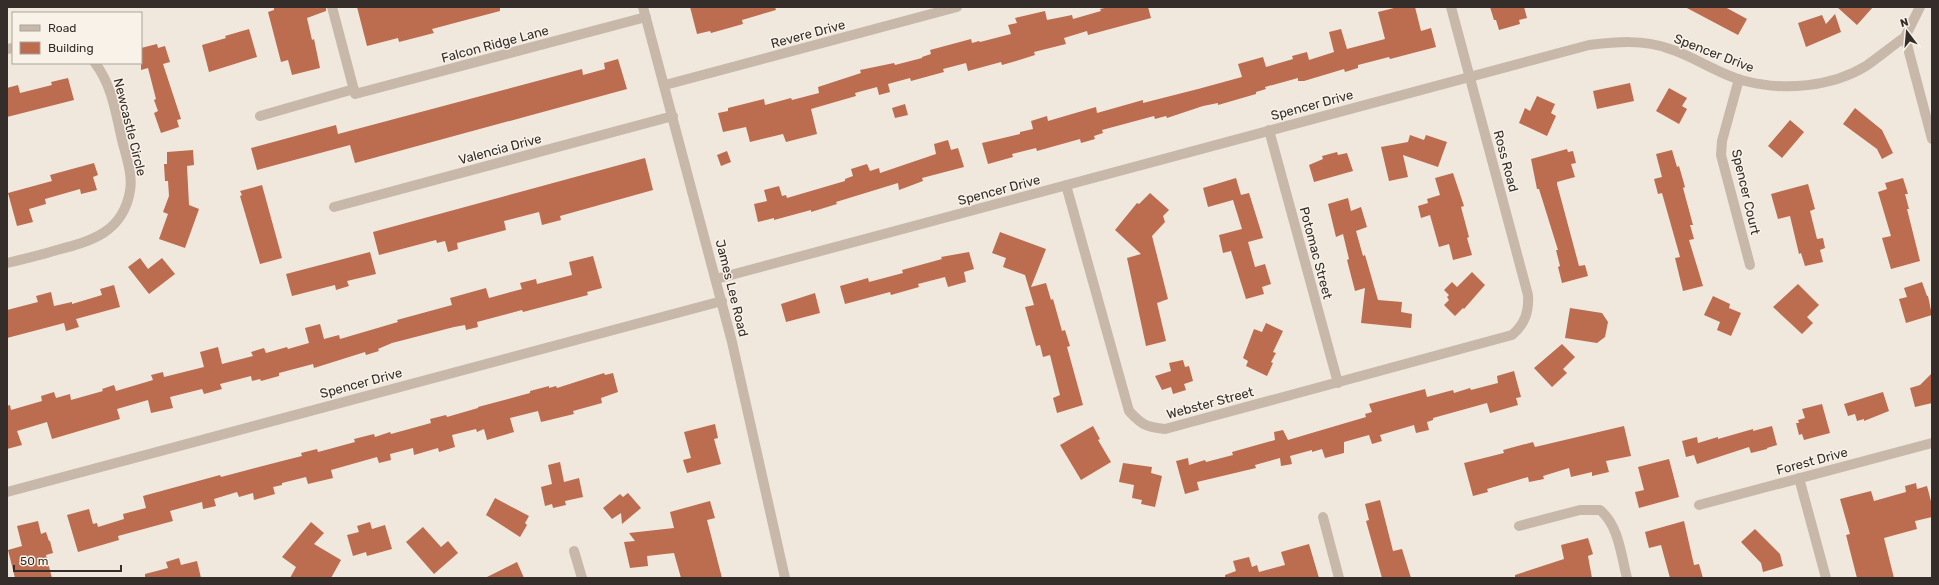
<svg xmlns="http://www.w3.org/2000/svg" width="1939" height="585" font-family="Rubik,sans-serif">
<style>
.building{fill:#bc6c4f}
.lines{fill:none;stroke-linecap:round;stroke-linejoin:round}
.street{stroke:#c7b8aa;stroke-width:10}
.labels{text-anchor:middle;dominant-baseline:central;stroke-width:3;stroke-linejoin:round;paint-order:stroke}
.street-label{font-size:13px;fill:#352d29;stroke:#f8f2e9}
</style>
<rect width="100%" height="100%" fill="#f0e8dd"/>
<!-- building -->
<path class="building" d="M274,7h52v4l-19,7 5,22 2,-1 6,29 -28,7 -4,-15 -7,2 -13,-50 6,-2z
M357,7h143v4l-68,18 2,4 -35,9 -1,-4 -31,8z
M690,7h85l1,3 -34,10 1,4 -32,9 -1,-2 -13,3z
M1109,7h39l3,11 -63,17 -1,-4 -23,7 2,6 -32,8 1,3 -19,6 -14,4 -1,-3 -33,9 -2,-8 -23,6 1,3 -33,9 -1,-3 -22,6 2,8 -11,3 -2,-8 -22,6 1,3 -45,13 6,25 -31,8 -3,-8 -33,8 -4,-15 -23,5 -5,-19 10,-2v-3l36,-9 1,6 26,-7 1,2 27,-7 -1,-6 43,-14 -1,-3 34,-7 1,2 27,-7v-1l9,-3 -1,-4 41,-11 1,4 7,-2 1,1 31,-8 -3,-9 9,-2 -2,-5 30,-7 2,9 25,-5 1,4 28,-8 -1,-2z
M1398,7h17l6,24 10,-3 5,19 -46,12 -1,-2 -31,8v3l-13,4 -1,-3 -40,12h-6v-3l-33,9 1,2 -10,3v2l-38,11v-2l-15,3 -36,12 -1,-2 -11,3 -1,-3 -52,14 1,3 -9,3 1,3 -14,4 -1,-4 -43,12 -1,-3 -24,6 1,3 -25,7 -6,-21 38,-9v-2l13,-3 -2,-8 16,-5 1,5 48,-14 1,6 46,-13v3l55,-14 44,-12 -4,-13 25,-7 3,10 27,-8 -1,-3 15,-4 2,8 22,-7 3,-1 -5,-20 12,-3 6,20 38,-10 -7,-27z
M1490,7h34l3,11 -8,2 1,4 -21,6 -3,-10h-2z
M1685,7h40l22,12 -9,16z
M1837,7h36l-16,18z
M1835,14l6,18 -35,15 -8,-24 24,-8 4,9z
M249,29l8,28 -48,15 -7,-27 24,-7 -1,-2z
M157,44l1,4 7,-2 5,16 -7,2 18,55 -4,1 2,7 -18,6 -7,-20 4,-2 -4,-11 2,-1 -8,-31 -7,2v-22z
M618,59l9,30 -272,74 -5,-18 -93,25 -6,-22 85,-23 2,9 244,-65 1,6 22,-6 -1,-6z
M68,78l6,22 -67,17v-29l11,-3 2,8 32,-8 -1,-3z
M1630,83l4,18 -37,8 -4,-18z
M1669,88l18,10 -5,8 5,3 -8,15 -23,-13z
M1537,96l18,8 -4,9 5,3 -9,20 -28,-13 6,-15 5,3z
M905,104l3,11 -13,3 -3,-10z
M1855,108l27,22 11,23 -11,6 -5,-10 -34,-25z
M1790,120l14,12 -22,26 -14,-12z
M1410,135l14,5 2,-5 21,7 -9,25 -35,-12 5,22 -19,4 -8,-34 27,-5z
M948,140l3,10 7,-2 6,19 -42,11 1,3 -24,9 -1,-7 -62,19 1,2 -26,8v-2l-37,10v-2l-16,4 -4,-18 13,-3 -3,-11 15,-4 3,10 4,-1 1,3 58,-17v-2l8,-3 -2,-7 16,-5 3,7 9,-3 1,5 56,-19 -2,-10z
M1567,149l1,3 5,-1 3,12 -5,1 4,13 -18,5v2l22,82 6,-1 3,11 -26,7 -4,-16 2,-1 -4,-16h2l-19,-61h-2l-6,-30z
M193,150l1,15 -7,1 2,39 10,4 -14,39 -26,-9 9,-25 -5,-2 6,-16 -1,-15h-3l-1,-17h3v-12z
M1672,150l5,17 2,-1 6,21 -2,1 10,37h-3l4,14 -5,1 14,46 -20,5 -8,-33 5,-1 -18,-64 -4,1 -4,-15 8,-2 -6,-23z
M727,151l4,11 -10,4 -4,-11z
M1337,152l1,3 9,-2 6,18 -39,11 -5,-17 14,-6 -1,-3z
M645,158l8,32 -93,26 1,4 -19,5 -3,-13 -35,9 2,9 -49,13 1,6 -10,3 -3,-11 -8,2 -1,-3 -57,15 -6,-23z
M94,163l4,12 -5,2 4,13 -16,4 -1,-5 -35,10 1,5 -17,5 4,13 -16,4 -9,-33 44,-12 -2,-6z
M1453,173l11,33 -3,1 8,30 -2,1 5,17 -19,5 -4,-16 -10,3 -9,-32 -9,3 -3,-12 10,-3 -1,-4 13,-4 -5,-17z
M1236,178l5,17 8,-2 14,45 -15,4 7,25 10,-3 6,20 -9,3 2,7 -18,5 -15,-48 -8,2 -4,-18 23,-6 -9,-29 -25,7 -5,-19z
M1903,178l5,16h-3l4,15h-2l13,52 -29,8 -9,-31 9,-2 -13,-44 9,-3 -2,-6z
M1808,184l7,25 -5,2 7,28 6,-1 2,10 -5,2 3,12 -18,4 -4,-13 -2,1 -9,-38 -12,3 -7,-25z
M262,185l20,73 -22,6 -20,-68 2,-1 -2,-4z
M1150,193l19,17 -6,6 2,6 -13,14 16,63 -11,4 9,38 -20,5 -19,-88 14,-4 -26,-24 22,-27 2,1z
M1348,198l3,13 10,-4 6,20 -11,4 7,25 2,-1 13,45 24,2 -1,10 11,2 -1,14 -50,-5 4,-35 -10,3 -8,-31 2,-1 -6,-25 -7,3 -8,-33z
M1000,232l46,17 -15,38 15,-4 5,17 2,-1 9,32 3,-1 5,16 -3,1 16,58 -26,8 -4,-15 7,-3 -10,-40 -7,2 -3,-12 -4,1 -11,-39 9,-2 -9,-30 -22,-8 3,-9 -14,-5z
M370,252l6,22 -29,7 2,5 -13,4 -1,-5 -43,11 -6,-22z
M969,252l5,17 -10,3 2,10 -18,5 -3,-10 -27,7 1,3 -28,8 -1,-3 -45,12 -5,-18 28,-8 1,4 34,-9 -1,-3 40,-11 -1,-2z
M593,256l9,32 -15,4 1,3 -65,17 -1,-2 -45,12 1,5 -12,3 -1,-5 -11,2 -62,16 -14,6 1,2 -13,4 -1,-3 -51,16 -1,-4 -34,9v3l-18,5 -1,-2 -8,2 -1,-5 -31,8 2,5 -18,5 -2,-5 -32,8 3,11 -22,5 -3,-13 -31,9 3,10 -68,20 -5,-17 -30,9 5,14 -15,4v-43l3,-1 1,5 31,-9 -1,-5 13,-4 2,6 14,-4 1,6 32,-9 -1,-2 12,-4 2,6 27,-8 10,-3 -2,-5 12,-3 1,5 40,-10 -4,-15 18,-5 4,17 31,-8 -2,-4 13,-4 2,5 21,-6 1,2 21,-6 -4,-15 15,-4 4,15 15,-4 1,4 58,-17 -1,-2 55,-15 -2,-7 36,-10 3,10 33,-9 -2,-6 16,-4 1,5 35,-9 -3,-13z
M140,258l8,11 14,-11 13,16 -26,20 -21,-27z
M1472,272l13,13 -21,24 -1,-1 -8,8 -11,-11 5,-5 -2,-3 2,-2 -5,-5 8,-8 5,5z
M1922,282l5,14h1l4,19 -26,8 -7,-24 8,-2 -3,-9z
M1798,284l21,21 -12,12 6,6 -11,11 -29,-27z
M114,285l6,22 -44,12 3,8 -13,4 -2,-8 -57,15v-28l31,-8 -2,-6 15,-4 3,14 18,-4v2l30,-9 -2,-6z
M815,293l5,20 -34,9 -5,-18z
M1713,296l17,8 -1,4 12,5 -10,23 -14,-6 3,-8 -16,-7z
M1570,308l32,5 6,9 -3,15 -8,6 -32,-5z
M1266,323l17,8 -10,21 3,1 -5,9 2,1 -6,13 -21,-10 2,-5 -5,-3 11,-29 8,3z
M1562,344l13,13 -12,12 4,4 -15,14 -18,-19z
M1183,360l2,7 4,-1 4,15 -9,3 2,6 -13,4 -2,-7 -9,3 -7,-14 16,-5 -2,-8z
M1514,371l7,26 -5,1 2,7 -28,8 -3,-10 -54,15v2l-6,2 2,8 -13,3 -2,-8 -34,10 2,6 -10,3 -3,-9 -25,7v11l-19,5 -3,-9 -10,3v-2l-22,6 2,8 -11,2 -1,-8 -25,7 1,3 -59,14 2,8 -14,4 -9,-33 12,-3 1,7 16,-5 1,2 27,-7 -1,-3 43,-12 -1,-8 9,-2 5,10 78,-23 -1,-3 7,-2 -3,-8 56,-15 2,8 26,-7 1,3 16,-5 1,2 27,-7 -1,-7z
M604,373l1,2 8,-2 5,19 -17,6 1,5 -29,8 1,3 -33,8 -3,-11 -28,7 4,14 -27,8 -3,-11 -7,3 -1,-3 -24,6 3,12 -16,5 -1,-4 -24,7 -1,-7 -23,6 1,6 -12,3 -2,-6 -46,13 2,8 -25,6 -2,-7 -24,6v2l-9,2 2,7 -21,6 -1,-7 -14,4 -2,-5 -23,7 2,7 -13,3 -1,-7 -32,9 3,10 -55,15 1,4 -41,12 -11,-37 22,-6 4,15 4,-1 1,4 26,-8 -1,-5 23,-6 -3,-12 77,-21 1,2 65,-17 16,-4 -1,-3 16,-4 1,3 15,-4 22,-6 -1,-3 20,-5 1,3 15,-5 1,2 40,-11 -1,-4 16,-4 1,2 31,-9v-1l52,-14v-2l19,-5v2l7,-2 1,2z
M1932,373v30l-17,4 -5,-19 10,-3z
M1883,392l6,19 -25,10v-2l-7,2 -2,-7 -7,2 -4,-12z
M1822,404l8,29 -26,7 -2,-6 -3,1 -3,-12h3l-1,-3 7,-2 -3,-9z
M715,424l3,14 -4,1 7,25 -34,9 -4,-13 8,-2 -7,-26z
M1093,426l7,13 -2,1 13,22 -30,18 -21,-35z
M1624,426l7,30 -25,5 3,11 -17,4v-4l-21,5 -2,-9 -26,8 1,3 -15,3 -1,-5 -41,12 1,3 -15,4 -9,-33 40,-10 -1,-3 30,-8 2,5z
M1772,426l5,19 -10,3v1l-16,4 -2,-6 -52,17 -3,-9 -8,2 -4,-16 15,-4 1,6 20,-6v2l35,-10v2z
M1669,459l10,38 -40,11 -4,-16 9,-2 -6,-23z
M560,462l4,20 15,-4 4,19 -18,4 1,4 -13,3 -1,-4 -7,2 -4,-19 11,-3 -4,-19z
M1123,463l29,4 -1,6 11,3 -7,31 -14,-3 1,-4 -10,-2 2,-13 -15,-3z
M1916,483l1,6 10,-3 5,19v12l-17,4 2,8 -33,9 10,40h-37l-11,-43 4,-1 -10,-35 31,-8 3,10 32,-9 -1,-6z
M628,493l13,15 -19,16 -1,-11 -9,6 -9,-11 17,-14 3,3z
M495,498l34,18 -4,7 2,2 -7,12 -34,-22z
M1380,500l13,51 9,-2 9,29h-29l-16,-57 3,-1 -4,-16z
M710,501l5,17 -8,2 15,58h-41l-7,-25 -27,3 1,10 -18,2 -6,-26 11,-1 -6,-8 45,-5 -4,-16z
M38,521l3,13 5,-2 3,9h1l3,12 -7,2 6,23h-37l-7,-28 14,-4 -5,-20z
M1684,521l10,44 5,-1 4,14h-33l-9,-33 -12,3 -4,-16z
M311,522l13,11 -10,11 27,16 -10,18h-41l6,-11 -14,-10z
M370,522l2,7 13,-4 7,24 -25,7 -1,-4 -13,4 -6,-21 12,-3 -2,-6z
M423,527l18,20 7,-6 10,12 -24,21 -28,-32z
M1755,529l25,25 3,12 -20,6 -2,-9 -20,-21z
M1588,538l5,16 -5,2 4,22h-77v-3l49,-16 -3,-14z
M1309,544l10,34h-94v-3l11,-4 -3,-10 16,-4 3,10 5,-2 2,7 26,-7 -4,-13z
M179,558l2,7 16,-4 4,17h-56v-4l23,-6 -2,-6z
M517,562l7,16h-39z"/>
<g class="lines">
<!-- street -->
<path class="street" d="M332,7l23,87 291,-77
M643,7l89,335 53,236
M1920,7l-15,30 27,102
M7,49l6,-1
M1739,79l-17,62 -1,14 29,110
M665,85l292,-78
M260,116l94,-27
M1269,130l69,253
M1066,185l63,226c13,14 17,16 36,18l347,-94c13,-11 17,-23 16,-40l-77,-288
M334,207l339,-91
M7,263c17,-4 34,-8 50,-13 35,-9 66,-18 73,-59 3,-16 -4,-35 -8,-51 -6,-26 -10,-55 -27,-77
M716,279l873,-234c26,-3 55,-6 81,4 26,8 49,26 75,32 39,10 87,6 121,-15 13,-9 26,-20 39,-29
M1799,478l27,100
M7,492l715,-191
M1699,505l233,-62
M1323,517l16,61
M1519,526l61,-16h20c19,16 21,45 27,68
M574,551l8,27"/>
</g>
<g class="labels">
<!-- street labels -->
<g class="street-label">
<text transform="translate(808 34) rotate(-15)">Revere Drive</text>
<text transform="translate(495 44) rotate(-15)">Falcon Ridge Lane</text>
<text transform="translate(1714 53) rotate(21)">Spencer Drive</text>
<text transform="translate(1312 105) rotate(-15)">Spencer Drive</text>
<text transform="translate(130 127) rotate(76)">Newcastle Circle</text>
<text transform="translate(500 149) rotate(-15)">Valencia Drive</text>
<text transform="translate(1506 161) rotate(75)">Ross Road</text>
<text transform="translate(999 190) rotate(-15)">Spencer Drive</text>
<text transform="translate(1746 192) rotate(77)">Spencer Court</text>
<text transform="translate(1316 253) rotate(75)">Potomac Street</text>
<text transform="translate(732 288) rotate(76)">James Lee Road</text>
<text transform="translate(361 383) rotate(-15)">Spencer Drive</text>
<text transform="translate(1210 403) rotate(-15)">Webster Street</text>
<text transform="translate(1812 461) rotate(-15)">Forest Drive</text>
</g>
</g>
<!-- border -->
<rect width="1939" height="585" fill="none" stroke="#352d29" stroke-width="16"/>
<!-- legend -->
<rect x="12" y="12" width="130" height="52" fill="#f8f2e9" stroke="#aaa39c"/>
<rect x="20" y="25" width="20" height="6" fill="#c7b8aa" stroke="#aaa39c"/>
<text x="48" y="32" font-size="12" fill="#352d29">Road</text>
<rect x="20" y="42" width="20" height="12" fill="#bc6c4f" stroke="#aaa39c"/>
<text x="48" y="52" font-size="12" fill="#352d29">Building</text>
<!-- north arrow -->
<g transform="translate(1907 32) rotate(344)" stroke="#f8f2e9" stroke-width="3" paint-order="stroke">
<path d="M0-3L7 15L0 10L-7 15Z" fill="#352d29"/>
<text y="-6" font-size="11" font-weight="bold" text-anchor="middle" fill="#352d29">N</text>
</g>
<!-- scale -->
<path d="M14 565v6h107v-6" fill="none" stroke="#352d29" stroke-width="2"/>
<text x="20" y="565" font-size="12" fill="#352d29" stroke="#f8f2e9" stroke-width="3" paint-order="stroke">50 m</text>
</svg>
